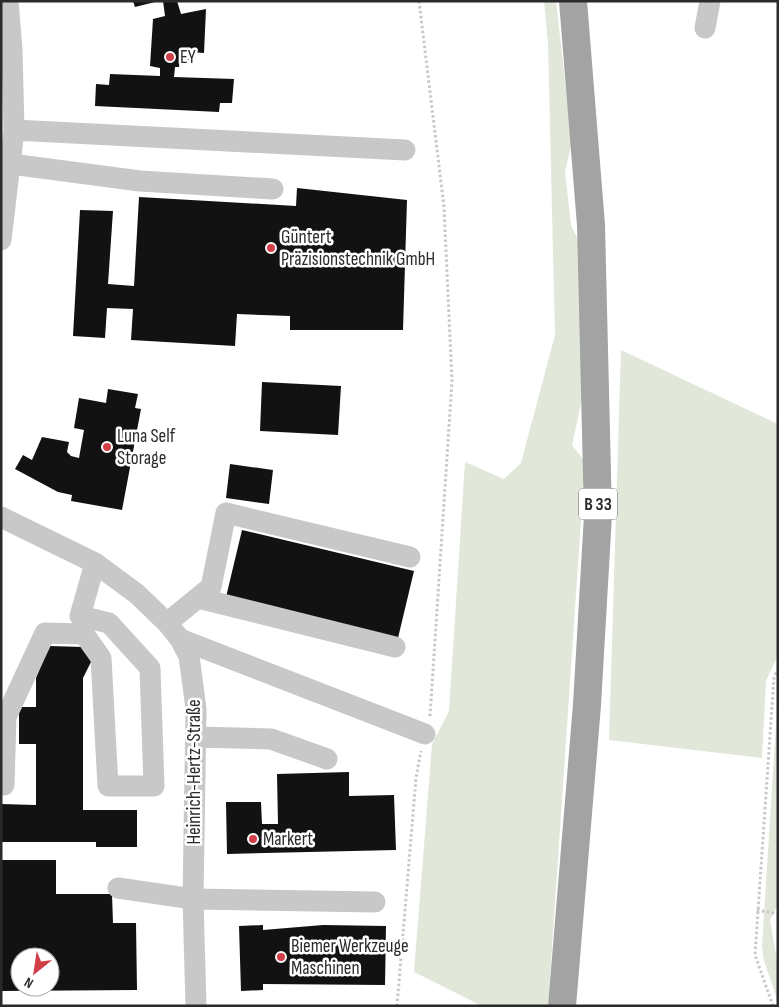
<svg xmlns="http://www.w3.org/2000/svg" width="779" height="1007" font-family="'Sofia Sans Condensed',sans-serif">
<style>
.green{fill:#e1e8da}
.building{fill:#121212;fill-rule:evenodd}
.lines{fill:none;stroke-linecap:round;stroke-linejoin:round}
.path{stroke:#c8c8c8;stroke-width:3;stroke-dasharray:2.5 2.5;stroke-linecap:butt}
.minor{stroke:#c8c8c8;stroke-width:21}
.major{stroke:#a3a3a3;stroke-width:28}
.poi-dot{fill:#d13f48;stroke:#fff;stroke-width:2}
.labels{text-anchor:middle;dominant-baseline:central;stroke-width:5;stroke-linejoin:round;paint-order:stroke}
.shield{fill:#fff;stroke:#6b6b6b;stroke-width:1}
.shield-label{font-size:18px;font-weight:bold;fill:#2b2b2b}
.poi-label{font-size:19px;fill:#2b2b2b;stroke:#fff;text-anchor:start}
.street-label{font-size:19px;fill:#2b2b2b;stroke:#fff}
</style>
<rect width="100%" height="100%" fill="#fff"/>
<!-- green -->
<path class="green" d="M544,1h12l16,142 -7,28 6,54 7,15 6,150 -12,55 13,17 -37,544h-66l-68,-34 18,-228 17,-33 16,-249 39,17 17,-16 34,-128 -7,-292z
M621,350l157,74v231l-12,26 -4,77 -153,-18z
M778,692v212l-8,16 8,47v35l-14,-41 -2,-15z"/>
<!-- building -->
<path class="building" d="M133,1h22v1l-20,5z
M163,1h14l4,13 25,-5 -2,44 -14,-1 -1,9 -9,-1 -1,7h-4l-1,10 60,2 -2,24h-12l-1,9 -124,-6 1,-22 13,1 1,-11 50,2v-8l-10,-2 3,-47 12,-3z
M297,188l110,12 -4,130h-113v-14l-53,-2 -2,32 -104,-6 2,-31 -26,-1 -2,30 -32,-2 7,-126 33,1 -5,73 26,2 5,-89 157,9z
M262,382l79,4 -3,49 -78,-4z
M108,389l30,5 -3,14 6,1 -19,101 -51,-9 1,-6 -14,-3 -43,-23 8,-14 9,5 10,-23 27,5 -2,10 4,4 8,2 5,-28 -10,-2 5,-30 27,5z
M230,464l43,6 -4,34 -43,-6z
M242,530l172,41 -16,67 -172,-41z
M49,646l35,1 8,13 -9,18v132h54v37h-41v-5h-95v-38l35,1v-61h-17v-37h17v-29z
M349,772v24l45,-1 2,55 -169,4 -1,-52h35l1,22h16l-1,-50z
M1,860h55v34h56l1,29h23l1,67 -136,1zM20,957h30v30h-30z
M263,925v5l60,-5 63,1 -1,59 -122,-1v6l-22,1 -2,-65z"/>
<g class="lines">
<!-- path -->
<path class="path" d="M419,1l25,206 8,174 -22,335
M757,910l21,4
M397,1006l19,-228 5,-27
M773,1006l-18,-51 19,-278 4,-8"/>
<!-- minor -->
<path class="minor" d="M705,28l5,-27
M14,130l391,20
M11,164l129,17 133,8
M1,240l13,-110 -2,-81 -4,-48
M1,517l94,46 42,31 30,29 13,16 9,17 7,53 -3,190 3,107
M198,598l197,49
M167,623l44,-36 15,-74 184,44
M180,639l245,95
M196,737l75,2 56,20
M4,785l2,-68 39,-84 39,1 17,24 7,128h46l-4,-118 -41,-45 -29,-7 15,-53
M118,888l75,11 182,3"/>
<!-- major -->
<path class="major" d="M562,1006l25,-301 11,-190 -7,-290 -18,-224"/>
</g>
<!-- markers -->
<g class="poi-dot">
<circle cx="170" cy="57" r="5"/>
<circle cx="271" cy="248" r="5"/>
<circle cx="107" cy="447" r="5"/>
<circle cx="253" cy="839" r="5"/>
<circle cx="281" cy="957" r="5"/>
</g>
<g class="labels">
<!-- shield labels -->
<rect class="shield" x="579" y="488.5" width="38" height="31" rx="4"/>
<g class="shield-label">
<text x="598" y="504">B 33</text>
</g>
<!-- poi labels -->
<g class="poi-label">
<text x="180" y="57">EY</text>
<text x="281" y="237">Güntert<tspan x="281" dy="22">Präzisionstechnik GmbH</tspan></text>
<text x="117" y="436">Luna Self<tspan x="117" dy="22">Storage</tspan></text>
<text x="263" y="839">Markert</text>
<text x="291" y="946">Biemer Werkzeuge<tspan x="291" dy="22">Maschinen</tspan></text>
</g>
<!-- street labels -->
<g class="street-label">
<text transform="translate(194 772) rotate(-90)">Heinrich-Hertz-Straße</text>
</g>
</g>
<!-- border -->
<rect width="779" height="1007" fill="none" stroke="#2b2b2b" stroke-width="5"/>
<!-- north arrow -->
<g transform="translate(35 972) rotate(210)"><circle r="24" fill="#ffffff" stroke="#aaaaaa"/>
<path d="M0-4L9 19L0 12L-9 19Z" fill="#d13f48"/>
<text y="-8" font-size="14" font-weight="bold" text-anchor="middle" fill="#2b2b2b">N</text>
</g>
</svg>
